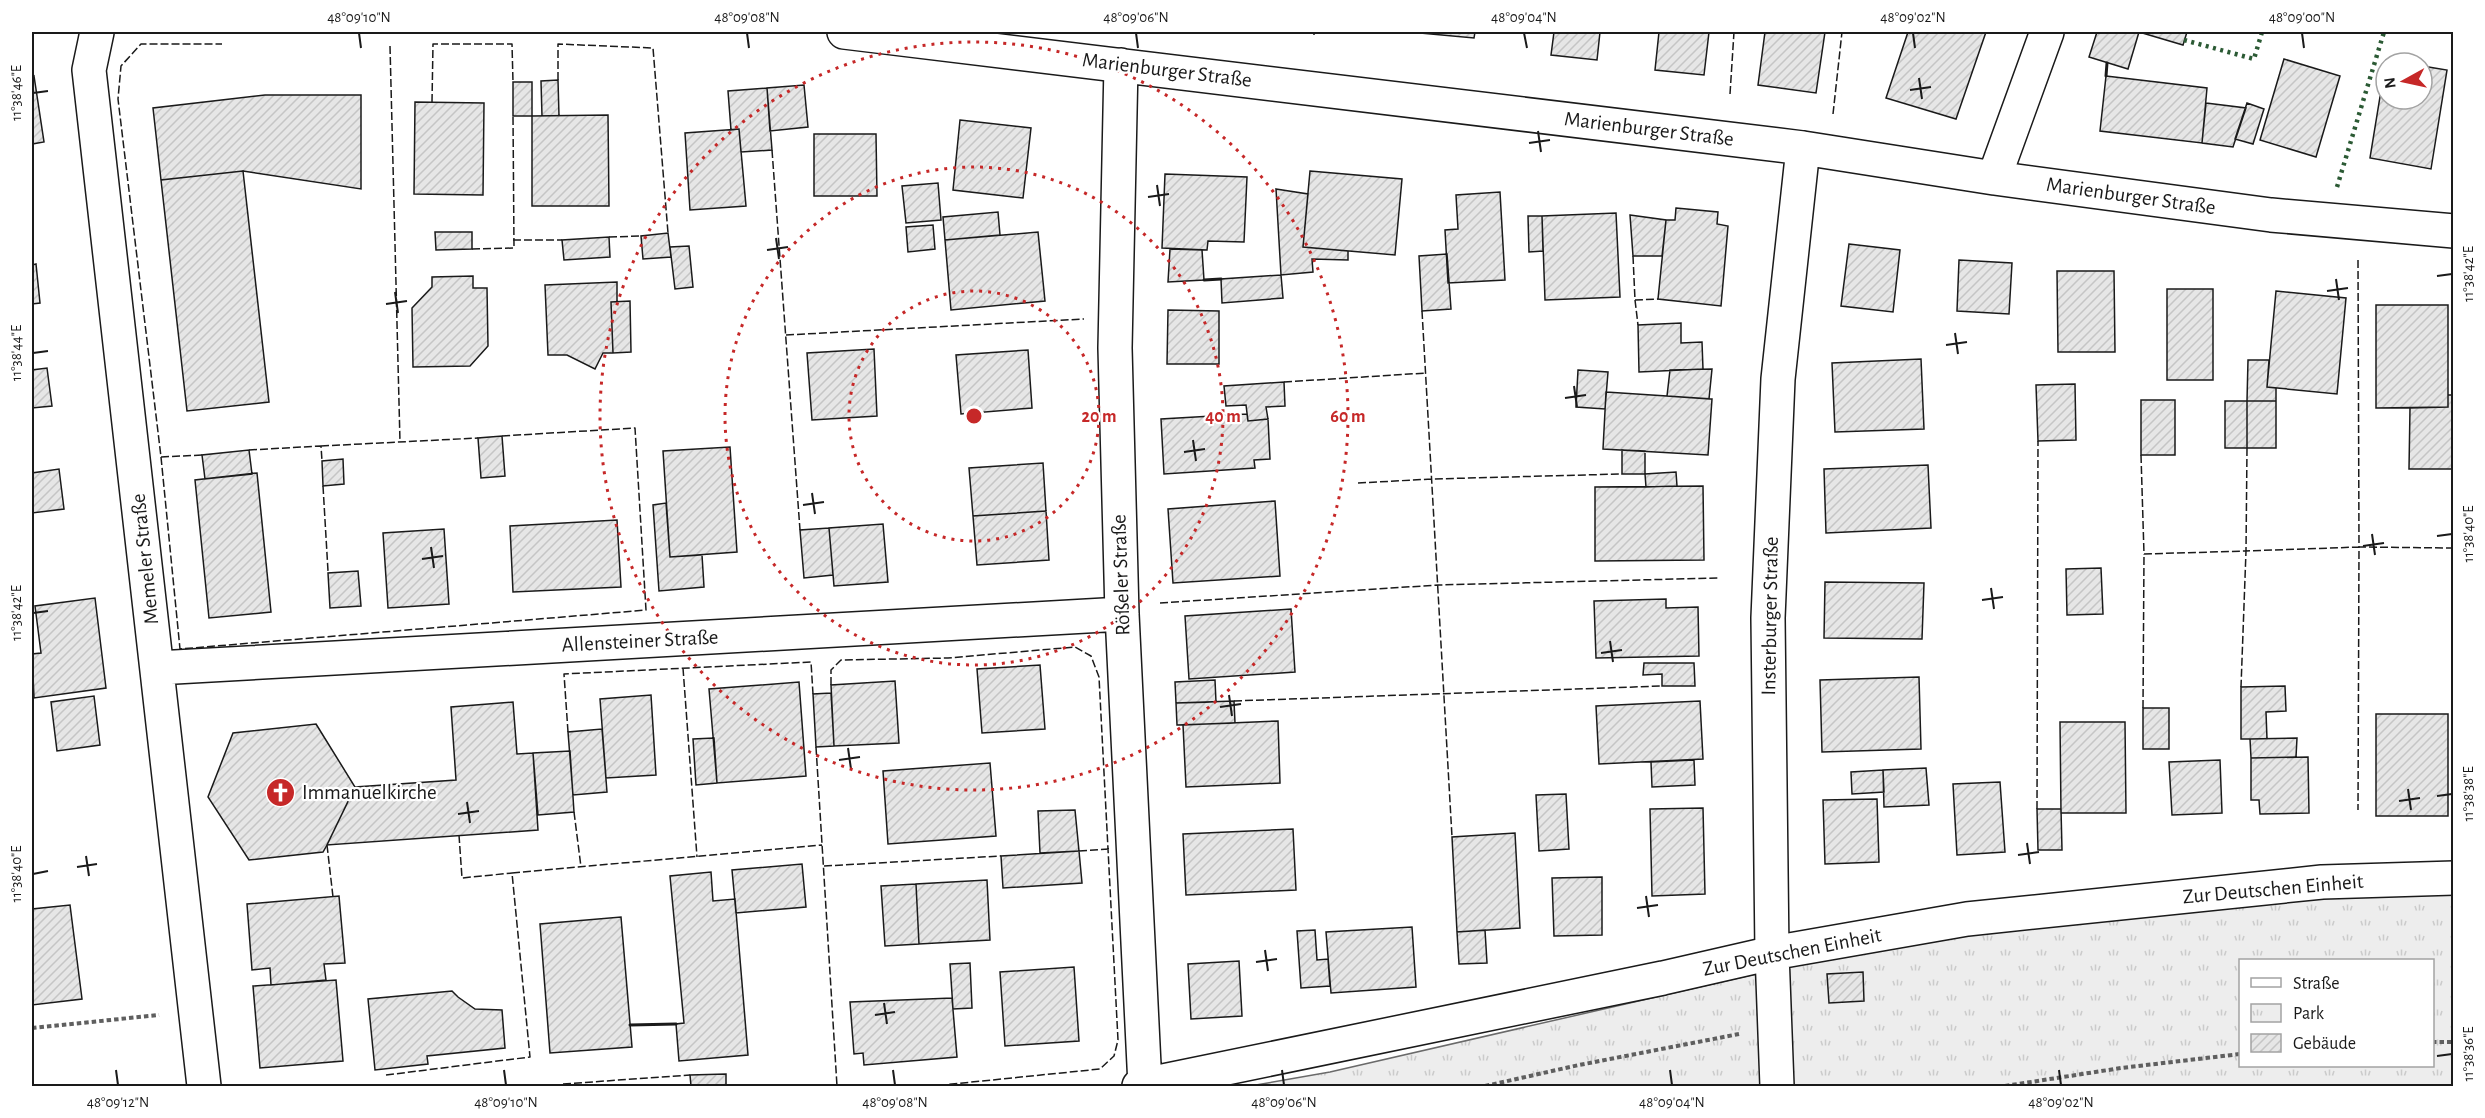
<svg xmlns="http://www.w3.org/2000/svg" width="2485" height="1118" font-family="'Alegreya Sans',sans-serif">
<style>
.park{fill:url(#park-tufts);stroke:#6a6a6a;stroke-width:1.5;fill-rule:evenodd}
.building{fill:url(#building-hatch);stroke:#1a1a1a;stroke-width:1.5}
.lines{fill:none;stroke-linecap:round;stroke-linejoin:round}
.minor-casing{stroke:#1a1a1a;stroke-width:36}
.path{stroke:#5f5f5f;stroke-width:4;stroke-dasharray:4.5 3;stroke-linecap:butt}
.minor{stroke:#fff;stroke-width:33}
.hedge{stroke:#2b5a34;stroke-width:4.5;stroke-dasharray:3 4.5;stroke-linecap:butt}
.fence{stroke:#1a1a1a;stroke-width:1.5;stroke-dasharray:8 3;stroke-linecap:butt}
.wall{stroke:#1a1a1a;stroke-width:3}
.ticks{fill:none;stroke:#1a1a1a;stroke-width:2}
.ring{fill:none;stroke:#c62828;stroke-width:3;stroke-dasharray:3 6}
.labels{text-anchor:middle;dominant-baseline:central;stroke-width:4.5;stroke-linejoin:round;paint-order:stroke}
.street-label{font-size:21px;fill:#1a1a1a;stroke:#fff}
.poi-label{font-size:21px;fill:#1a1a1a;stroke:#fff;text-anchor:start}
.centre{fill:#c62828;stroke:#fff;stroke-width:3}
.ring-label{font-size:18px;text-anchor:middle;font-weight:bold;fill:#c62828;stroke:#fff;stroke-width:4.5;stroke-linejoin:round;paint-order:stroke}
.neatline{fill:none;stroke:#1a1a1a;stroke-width:2}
.ticks-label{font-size:15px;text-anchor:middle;fill:#1a1a1a}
</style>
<defs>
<pattern id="park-tufts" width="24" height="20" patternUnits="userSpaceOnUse" patternTransform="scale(1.5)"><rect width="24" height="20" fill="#ededed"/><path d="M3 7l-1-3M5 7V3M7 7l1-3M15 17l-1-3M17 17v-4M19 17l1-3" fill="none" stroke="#cbcbcb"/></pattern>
<pattern id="building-hatch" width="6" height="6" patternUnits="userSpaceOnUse" patternTransform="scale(1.5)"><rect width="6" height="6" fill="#e6e6e6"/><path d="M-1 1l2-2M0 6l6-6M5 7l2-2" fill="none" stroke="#c5c5c5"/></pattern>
</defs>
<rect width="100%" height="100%" fill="#fff"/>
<!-- park -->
<path class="park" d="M2453,892v194h-1203l80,-14 491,-113 153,-25 351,-39zM2240,960h192v106h-192z"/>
<!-- building -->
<path class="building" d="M1409,32h66l-1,6z
M1554,32h46l-3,28 -46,-5z
M1659,32h50l-5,43 -49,-5z
M1765,32h60l-9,61 -58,-8z
M1908,32h78l-30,87 -70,-21z
M2097,32h42l-11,37 -39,-12z
M2139,32h48l-4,13z
M2284,59l56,17 -24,81 -56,-17z
M2386,60l18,3h-18v36h36v-33l25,4 -16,99 -61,-11z
M34,76l10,66 -12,2v-67z
M2106,76l101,12 -5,55 -102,-12z
M558,80l1,36h-17l-1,-35z
M513,82h19v34h-19z
M804,85l4,42 -38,4 -3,-43z
M767,88l5,62 -31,2 -2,-23 -8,1 -3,-39z
M265,95h96v94l-118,-18 -82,9 -8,-72z
M415,102l69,1 -1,92 -69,-1z
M2206,103l40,5 -13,39 -31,-4z
M2247,103l17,6 -11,35 -18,-5z
M608,115l1,91h-77v-90z
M960,120l71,8 -8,70 -70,-8z
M739,129l7,77 -56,4 -5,-77z
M814,134h62l1,62h-63z
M243,171l26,231 -82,9 -26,-231z
M1310,171l92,8 -7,76 -92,-8z
M1165,174l82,3 -3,65 -36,-1 -1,9 -45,-2z
M938,183l3,37 -35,3 -4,-37z
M1276,189l32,5 -5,53 45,4v9l-36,-1 1,13 -32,3z
M1500,192l5,88 -57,3 -3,-53 13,-1 -2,-34z
M1676,208l42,4 -1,12 11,2 -7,80 -63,-7 8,-79h9z
M998,212l2,23 -55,5 -2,-23z
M1616,213l4,84 -75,3 -3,-84z
M1630,215l36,5 -4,36h-29z
M1528,216h14l1,35 -14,1z
M933,225l2,24 -27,3 -2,-25z
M435,232h37v17l-36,1z
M1038,232l7,69 -94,9 -6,-70z
M668,233l3,24 -28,2 -2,-23z
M609,237l1,20 -46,3 -2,-20z
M1849,244l51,6 -7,62 -52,-6z
M689,246l4,41 -18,2 -5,-42z
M1170,249l32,1 2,30 -36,2z
M1447,254l4,55 -29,2 -3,-55z
M1959,260l53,3 -3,51 -52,-3z
M36,264l4,39 -8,1v-39z
M2057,271h57l1,81h-57z
M1281,275l2,23 -61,5 -1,-24z
M473,276v12h14l1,58 -18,20 -57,1 -1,-59 20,-21v-10z
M617,282v20h-6l2,51h-10l-8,16 -28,-14h-19l-3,-70z
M2167,289h46v91h-46z
M2276,291l70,7 -9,96 -70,-7z
M630,301l1,51 -18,1 -2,-51z
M2376,305h72v102l-72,1z
M1168,310l51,1v53h-52z
M1681,323v20l21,-1 1,27 -64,3 -1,-47z
M874,349l3,67 -65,4 -5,-67z
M1028,350l4,58 -71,6 -5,-59z
M1921,359l3,70 -89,3 -3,-69z
M2248,360h21l-2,27 9,1v13h-29z
M47,368l5,38 -20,2v-38z
M1712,369l-3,30 -42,-3 3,-26z
M1578,370l30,2 -3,37 -29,-2z
M1284,382l1,24 -19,1 2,12 -20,2 -2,-16 -20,1 -2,-20z
M2075,384l1,56 -38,1 -2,-56z
M1606,392l106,7 -4,56 -105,-6z
M2448,395h6v74h-45l1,-61 38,-1z
M2141,400h34v55h-34z
M2225,401h22v47h-22z
M2247,401h29v47h-29z
M1247,414l1,7 20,-2 2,40 -16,1 1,8 -91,6 -3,-55z
M502,436l3,40 -24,2 -3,-40z
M730,447l7,105 -67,5 -7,-106z
M249,450l3,24 -47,5 -3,-24z
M1622,450l23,1v23h-23z
M343,459l1,25 -21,2 -1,-25z
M1043,463l3,48 -73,5 -4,-48z
M1928,465l3,63 -105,5 -2,-64z
M59,469l5,40 -32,4v-40z
M1676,472l1,14 -31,1 -1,-13z
M257,473l14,139 -62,6 -14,-138z
M1703,486l1,74 -109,1v-74z
M1275,501l5,75 -107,7 -5,-74z
M666,503l4,54 32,-2 2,32 -45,4 -6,-86z
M1046,511l3,49 -72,5 -4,-49z
M617,520l4,67 -108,5 -3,-66z
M883,524l5,58 -54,4 -5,-58z
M829,528l4,47 -29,3 -4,-48z
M444,529l5,75 -61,4 -5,-75z
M2101,568l2,46 -36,1 -1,-46z
M358,571l3,35 -31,2 -2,-35z
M1825,582l99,1 -2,56 -98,-1z
M95,598l11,90 -72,10 -2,-44 9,-1 -6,-47z
M1666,599v9l32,-1 1,49 -103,2 -2,-57z
M1291,609l4,63 -106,7 -4,-63z
M1644,663h50l1,23h-33v-12l-19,1z
M1040,665l5,64 -63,4 -5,-64z
M1919,677l2,72 -99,3 -2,-72z
M1215,680l1,22 -40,1 -1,-21z
M895,681l4,62 -65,3 -3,-61z
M799,682l7,94 -89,7 -8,-94z
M2285,686l1,25 -20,1 1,27h-26v-52z
M831,693l3,53 -18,1 -3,-53z
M651,695l5,80 -50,3 -6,-79z
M94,696l6,49 -43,6 -6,-49z
M1234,701l1,22 -58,2 -1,-22z
M1700,701l3,58 -104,5 -3,-58z
M513,702l4,52 16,-1 5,77 -211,15 28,-58 101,-7 -5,-73z
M2143,708h26v41h-26z
M2376,714h72v102h-72z
M1278,721l2,62 -94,4 -3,-62z
M2060,722h65l1,91h-65z
M316,724l39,63 -28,58 -4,7 -74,8 -41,-63 25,-64z
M602,729l5,63 -34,3 -5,-63z
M714,738l3,45 -21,2 -3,-46z
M2297,738l-1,19 -45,1 -1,-19z
M570,751l4,61 -36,3 -5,-62z
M2308,757l1,56 -49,1 -1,-14h-8v-42z
M1694,760l1,25 -43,2 -1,-25z
M2220,760l2,53 -50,2 -3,-53z
M990,763l6,73 -108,8 -5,-73z
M1926,768l3,37 -45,2 -1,-37z
M1883,770l1,22 -32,2 -1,-22z
M2000,782l5,70 -48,3 -4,-71z
M1566,794l3,55 -30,2 -3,-56z
M1877,799l2,63 -54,2 -2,-64z
M1703,808l2,86 -53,2 -2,-87z
M2037,809h24l1,41h-24z
M1075,810l4,41 -39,2 -2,-42z
M1293,829l3,61 -110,5 -3,-61z
M1515,833l5,95 -63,4 -5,-95z
M1079,851l3,32 -79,5 -2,-32z
M802,864l4,43 -70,6 -4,-43z
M711,872l2,29 22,-2 13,156 -69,6 -3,-37 8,-1 -14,-147z
M1602,877v58l-48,1 -2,-58z
M987,880l3,60 -71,4 -3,-60z
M916,884l3,60 -34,2 -4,-60z
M339,896l6,67 -21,1 2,16 -55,5 -1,-17 -18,2 -5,-66z
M70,905l12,94 -50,6v-96z
M621,917l11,130 -82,6 -10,-129z
M1412,927l4,60 -85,6 -5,-61z
M1315,930l2,30 11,-1 2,27 -29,2 -4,-57z
M1485,930l2,33 -28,1 -2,-32z
M1239,961l3,55 -51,3 -3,-55z
M970,963l2,45 -19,1 -3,-45z
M1074,967l5,74 -74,5 -5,-74z
M1863,972l1,29 -35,2 -2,-29z
M336,980l7,81 -83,7 -7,-82z
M452,991l6,6 17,12 27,1 3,38 -78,8 1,8 -53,6 -7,-71z
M952,998l5,59 -93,8 -1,-12 -9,1 -4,-52z
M726,1074v12h-35l-1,-11z"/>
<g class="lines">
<defs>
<path id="minor" d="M97,32l-8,38 115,1016
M844,32l959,116 191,30 277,37 183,16
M1121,65l-6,283 7,266 23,472
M1994,178l53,-146
M157,668l965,-54
M1139,1086l524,-108 109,-25 195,-34 355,-37 132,-4
M1777,1086l-5,-133 -4,-335 10,-239 25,-231"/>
</defs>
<!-- minor casing -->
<use href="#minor" class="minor-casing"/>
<!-- path -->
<path class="path" d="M32,1028l127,-13
M2432,1042h22
M1485,1086l94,-21 160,-31
M2005,1086l116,-18 119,-14"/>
<!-- minor -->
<use href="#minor" class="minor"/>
<!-- hedge -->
<path class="hedge" d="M2184,40l70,19 8,-27
M2337,187l47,-155"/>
<!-- fence -->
<path class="fence" d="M1314,35v-3
M390,46l10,396
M558,80v-36l95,4 15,185
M1730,94l4,-62
M432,102l1,-58h79l1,38
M1833,114l9,-82
M772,150l28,380
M609,237l32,-1
M513,240h49
M472,249l42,-1 -1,-132
M1633,256l2,44 23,-1
M2358,260l1,287 95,1
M1635,300l3,25
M1422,311l30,526
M786,335l298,-16
M1284,382l142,-9
M321,446l157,-8
M2247,448l-1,103 113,-4 -1,263
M249,450l72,-4 1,15
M202,455l-41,2 -43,-358 3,-33 20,-22h81
M2141,455l3,99 102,-3 -5,136
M161,457l19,192 466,-39 -11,-182 -133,8
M1358,483l74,-4 190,-5
M323,486l5,85
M1160,603l278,-18 280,-7
M683,668l14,189
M831,685v-15l10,-10 107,-2 127,-11 16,9 8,21 19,363 -4,16 -14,13 -167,17
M1234,701l428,-15
M2143,708l1,-154
M568,732l-4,-58 247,-12 2,32
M816,747l21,339
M2037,809l1,-368
M574,812l7,55
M459,835l3,43 50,-5
M327,845l6,52
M1079,851l31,-2
M824,866l177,-10
M386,1075l144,-18 -18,-184 310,-28
M563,1084l127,-9"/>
<!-- wall -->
<path class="wall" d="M2106,76l1,-13
M1204,280l17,-1
M630,1025l46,-1"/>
</g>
<!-- ticks -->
<path class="ticks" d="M359,33l2,15M747,33l2,15M1136,33l2,15M1524,33l3,15M1913,33l2,15M2302,33l2,15M1919,78l3,21M1910,90l21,-3M33,93l15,-2M1538,131l3,21M1529,143l21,-3M1157,185l3,21M1148,197l21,-3M776,238l3,21M767,250l21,-3M2437,276l15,-2M2336,279l3,21M2327,291l21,-3M395,292l3,21M386,304l21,-3M1955,333l3,21M1946,345l21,-3M33,353l15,-2M1574,386l3,21M1565,398l21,-3M1193,440l3,21M1184,452l21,-3M812,493l3,21M803,505l21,-3M2372,534l3,21M2437,536l15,-2M2363,546l21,-3M431,547l3,21M422,559l21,-3M1991,588l3,21M1982,600l21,-3M33,613l15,-2M1610,641l3,21M1601,653l21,-3M1229,695l3,21M1220,707l21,-3M848,748l3,21M839,760l21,-3M2408,789l3,21M2437,796l15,-2M2399,801l21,-3M467,802l3,21M458,814l21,-3M2027,843l3,21M2018,855l21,-3M86,856l3,20M77,867l20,-3M33,874l15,-3M1646,896l3,21M1637,908l21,-3M1265,950l3,21M1256,962l21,-3M884,1003l3,21M875,1015l20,-3M2437,1056l15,-2M116,1070l2,15M504,1070l2,15M893,1070l2,15M1282,1070l2,15M1670,1070l2,15M2059,1070l2,15"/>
<!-- distance rings -->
<g class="ring">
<circle cx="974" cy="416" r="125"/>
<circle cx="974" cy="416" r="249"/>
<circle cx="974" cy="416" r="374"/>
</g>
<!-- icons -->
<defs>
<symbol id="church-disc" viewBox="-11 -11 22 22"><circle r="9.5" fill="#c62828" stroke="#fff"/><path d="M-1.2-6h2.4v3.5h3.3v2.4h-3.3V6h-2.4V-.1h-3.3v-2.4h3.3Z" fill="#fff"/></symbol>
</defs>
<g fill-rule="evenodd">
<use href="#church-disc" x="264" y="776" width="33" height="33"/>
</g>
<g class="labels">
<!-- street labels -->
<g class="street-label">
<text transform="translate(1167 70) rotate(7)">Marienburger Straße</text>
<text transform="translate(1649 129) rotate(7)">Marienburger Straße</text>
<text transform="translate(2131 196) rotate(8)">Marienburger Straße</text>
<text transform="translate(145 559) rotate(-96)">Memeler Straße</text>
<text transform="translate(1121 575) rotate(-92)">Rößeler Straße</text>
<text transform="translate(1770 616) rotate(-89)">Insterburger Straße</text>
<text transform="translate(640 641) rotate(-3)">Allensteiner Straße</text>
<text transform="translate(2273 889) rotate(-5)">Zur Deutschen Einheit</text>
<text transform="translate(1792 952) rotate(-11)">Zur Deutschen Einheit</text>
</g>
<!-- poi labels -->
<g class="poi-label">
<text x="302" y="792">Immanuelkirche</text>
</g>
</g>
<circle cx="974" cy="416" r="9" class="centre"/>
<g class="ring-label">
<text x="1099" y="422">20 m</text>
<text x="1223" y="422">40 m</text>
<text x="1348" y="422">60 m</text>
</g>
<!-- border -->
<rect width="2485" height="1118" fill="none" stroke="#ffffff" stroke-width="66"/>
<!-- legend -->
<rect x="2239" y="959" width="195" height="108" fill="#ffffff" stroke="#a3a3a3" stroke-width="1.5"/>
<rect x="2251" y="978" width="30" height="9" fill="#ffffff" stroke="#a3a3a3" stroke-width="1.5"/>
<text x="2293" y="989" font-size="18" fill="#1a1a1a">Straße</text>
<rect x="2251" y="1004" width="30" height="18" fill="url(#park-tufts)" stroke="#a3a3a3" stroke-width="1.5"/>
<text x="2293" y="1019" font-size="18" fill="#1a1a1a">Park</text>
<rect x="2251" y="1034" width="30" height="18" fill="url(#building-hatch)" stroke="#a3a3a3" stroke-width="1.5"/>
<text x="2293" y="1049" font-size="18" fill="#1a1a1a">Gebäude</text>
<!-- north arrow -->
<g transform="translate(2404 81) rotate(262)"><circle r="28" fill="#ffffff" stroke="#a3a3a3" stroke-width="1.5"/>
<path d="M0-4.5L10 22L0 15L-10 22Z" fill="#c62828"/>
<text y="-9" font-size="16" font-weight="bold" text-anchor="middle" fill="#1a1a1a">N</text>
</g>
<rect x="33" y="33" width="2419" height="1052" class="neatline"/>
<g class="ticks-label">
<text x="359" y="22">48°09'10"N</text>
<text x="747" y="22">48°09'08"N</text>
<text x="1136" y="22">48°09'06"N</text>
<text x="1524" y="22">48°09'04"N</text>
<text x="1913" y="22">48°09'02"N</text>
<text x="2302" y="22">48°09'00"N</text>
<text transform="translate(16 93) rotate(-90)" y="5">11°38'46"E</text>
<text transform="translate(2468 274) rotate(-90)" y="5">11°38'42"E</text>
<text transform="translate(16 353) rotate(-90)" y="5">11°38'44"E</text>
<text transform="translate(2468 534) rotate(-90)" y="5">11°38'40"E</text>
<text transform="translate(16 613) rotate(-90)" y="5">11°38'42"E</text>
<text transform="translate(2468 794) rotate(-90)" y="5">11°38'38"E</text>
<text transform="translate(16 874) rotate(-90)" y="5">11°38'40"E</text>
<text transform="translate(2468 1054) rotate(-90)" y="5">11°38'36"E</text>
<text x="118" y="1107">48°09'12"N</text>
<text x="506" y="1107">48°09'10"N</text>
<text x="895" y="1107">48°09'08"N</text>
<text x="1284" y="1107">48°09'06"N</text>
<text x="1672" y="1107">48°09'04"N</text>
<text x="2061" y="1107">48°09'02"N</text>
</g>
</svg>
